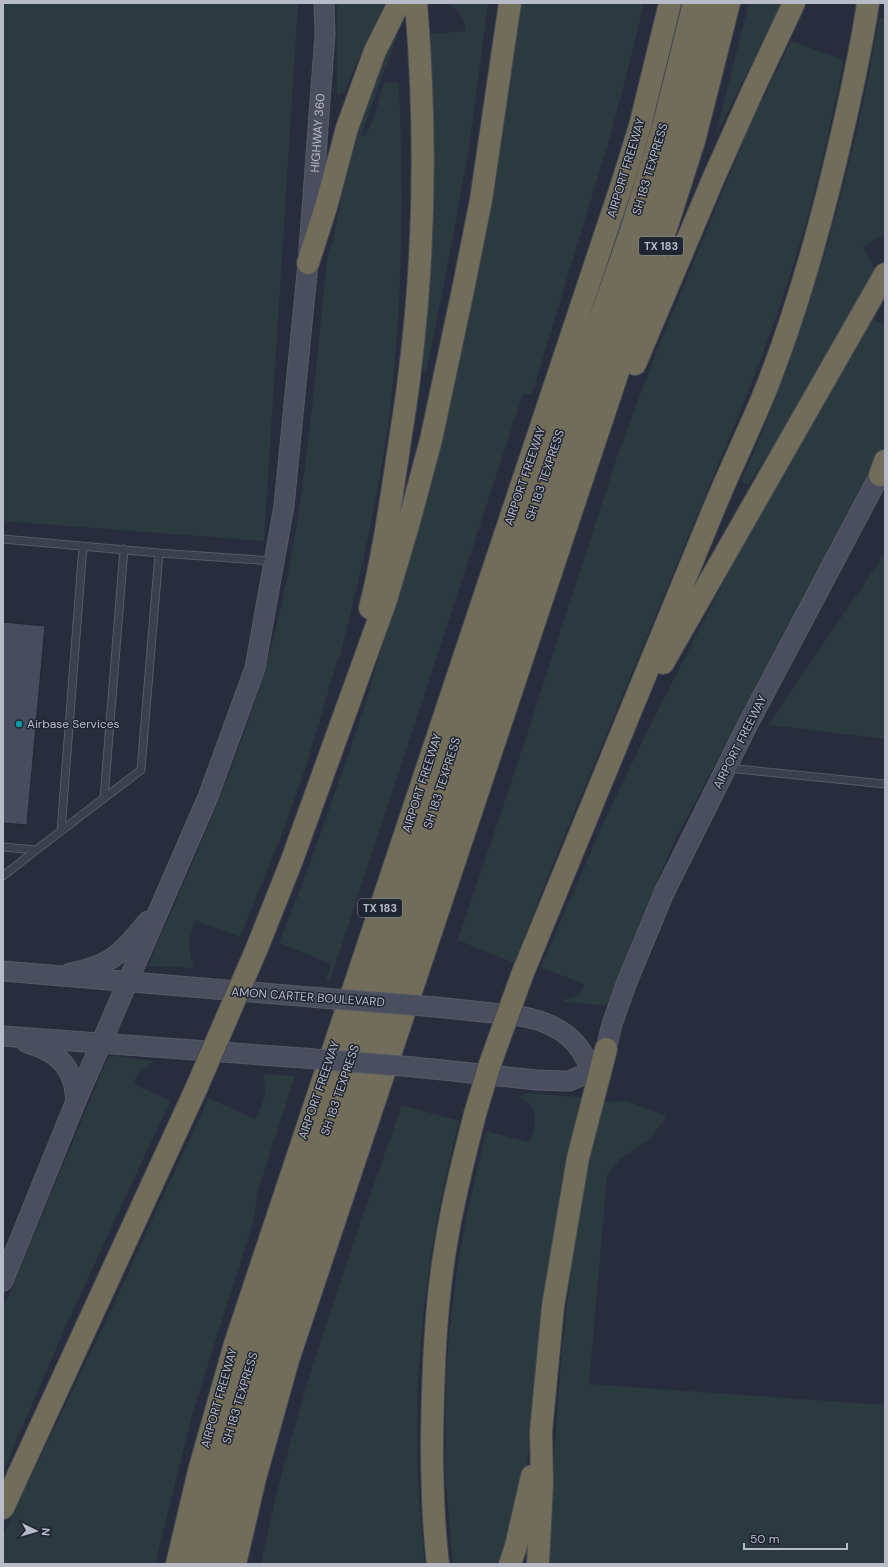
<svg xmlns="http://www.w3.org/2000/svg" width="888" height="1567" font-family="'DM Sans',sans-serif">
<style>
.green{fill:#2b3a3f}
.building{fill:#474d5e;stroke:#222734}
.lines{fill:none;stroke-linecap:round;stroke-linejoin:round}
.lane-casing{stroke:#565b68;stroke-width:9}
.secondary-casing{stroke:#565b68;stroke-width:21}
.highway-casing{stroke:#434855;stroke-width:24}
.lane{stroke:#3c404d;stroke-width:7}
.secondary{stroke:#4a4e5f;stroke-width:19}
.highway{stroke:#726d5a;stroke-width:22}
.secondary-bridge-casing{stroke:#565b68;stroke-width:21;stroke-linecap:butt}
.highway-bridge-casing{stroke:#434855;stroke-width:24;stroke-linecap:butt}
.secondary-bridge{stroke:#4a4e5f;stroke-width:19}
.highway-bridge{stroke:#726d5a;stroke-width:22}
.culture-dot{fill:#0f9aa8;stroke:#202532;stroke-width:1.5}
.labels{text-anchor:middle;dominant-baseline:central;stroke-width:3;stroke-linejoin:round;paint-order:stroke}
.shield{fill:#202532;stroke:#8a8e9b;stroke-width:1}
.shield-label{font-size:11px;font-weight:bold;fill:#b8bbc8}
.street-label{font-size:12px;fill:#b8bbc8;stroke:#202532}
.poi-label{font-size:12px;fill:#b8bbc8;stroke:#202532;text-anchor:start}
</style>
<rect width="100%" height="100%" fill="#282d3d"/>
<!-- green -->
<path class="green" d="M3,3h295l-34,538 -261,-20z
M337,3h47l-40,89 -7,2z
M449,3h39l-19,145 -25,136 -18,88 -4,-1 12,-165 -1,-119 -3,-53 35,-3c1,-11 -7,-21 -16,-28z
M515,3h129l-16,66 -17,64 -79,261h-9l-193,587 -4,-1 5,-16 -52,-21 28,-71 53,-151 40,-134z
M749,3h33l-67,134z
M879,18l6,1v215l-22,12 12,23 -87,154 -40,62 -7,-3c65,-148 111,-304 138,-464z
M396,30l2,3 -37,102 4,1 8,-16 11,-38 15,1c4,106 4,212 -8,318 -10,86 -30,171 -51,255l-2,2 -33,111 -23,65 -42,103 -45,-17c-4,10 -7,21 -5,32 0,6 3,10 3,16l-44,-2 5,-16c43,-95 85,-191 114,-291 37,-132 45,-271 60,-407l5,-11 8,-42 15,-60 16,-50z
M791,41l53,19c-7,33 -14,67 -22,101 -19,82 -47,163 -78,241l-192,464 -38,97 -56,-23 63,-187 97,-299 34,-91 98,-238z
M873,319l12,7v117l-10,24 -200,373 -44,105 -21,61 -44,-4 -4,-2c13,-3 19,-3 22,-16l-43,-17 61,-141 46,-96 82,-161z
M885,553v186l-117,-14z
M115,1056l39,5 -17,14 -3,9 36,17 -106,229 -61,142v-163l105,-252z
M264,1074l31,2 -38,118 -3,25 -62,196 -37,149h-152v-29l121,-252 23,-52 62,-133 47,22 9,-23z
M526,1093l52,4 4,4c-18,71 -31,143 -39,215 -6,57 -9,115 -20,172 -4,25 -13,51 -20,76h-50l-8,-92 1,-96 3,-42 7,-58 11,-62 19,-83 43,11c5,-8 9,-25 3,-35 -2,-4 -9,-7 -13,-10z
M626,1101l33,12 7,4 -15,21 -32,22 -12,16 -18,208 296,21v159h-335v-51l12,-165 13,-111 15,-79 13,-56z
M402,1105l57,16c-8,35 -17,69 -23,104 -20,111 -25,227 -11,339h-164c32,-157 88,-308 141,-459z"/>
<!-- building -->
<path class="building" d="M3,622l42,4 -18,199 -24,-2z"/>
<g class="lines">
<defs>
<path id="lane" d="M3,539l156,14
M728,768l157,16
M104,798l20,-249
M61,831l22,-285
M3,847l33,3 105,-80 18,-217 114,8
M3,876l33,-26"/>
<g id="secondary">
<path d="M3,971l319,27"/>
<path d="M70,973c18,-3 40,-10 53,-24 9,-8 17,-19 25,-28"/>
<path d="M436,1007l84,9c38,7 64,24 73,64"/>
<path d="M3,1036l300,22"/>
<path d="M27,1043c20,6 38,15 45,36 3,7 3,15 4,22"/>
<path d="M414,1067l123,13 26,1h6l12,-5 10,-7 8,-8 7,-12 6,-25 15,-42 37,-89 84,-169 137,-259"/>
<path id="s1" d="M3,1281l73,-180 132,-304 47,-129 29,-162 24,-243 17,-229 -1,-31"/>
</g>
<path id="highway" d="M308,263l18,-56 21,-79 28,-77 24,-48
M635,364l79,-187 39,-87 41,-87
M880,475l5,-14
M370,608c13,-51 20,-102 28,-154 4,-28 9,-56 12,-84 15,-120 16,-247 6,-367
M663,663l222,-389
M257,948l35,-88 94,-260 23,-78 22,-82 33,-155 17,-85 29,-197
M522,975c62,-153 126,-304 188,-457 16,-40 35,-79 52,-119 36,-88 61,-181 82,-274 9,-40 18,-81 24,-122
M3,1508l193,-419
M177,1564l22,-93 36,-127 388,-1163 17,-55 30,-123
M197,1564l33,-137 52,-164 247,-739 102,-293 33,-107 30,-121
M216,1564l26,-110 38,-126 361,-1078 38,-123 32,-124
M235,1564l20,-86 33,-118 382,-1144 24,-75 35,-138
M438,1564c-5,-41 -6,-83 -6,-124 1,-65 3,-131 14,-196 7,-44 18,-87 29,-130
M510,1564l6,-18 16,-70
M538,1564l4,-81 -1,-52 12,-125 25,-148 28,-109"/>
</defs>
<!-- lane casing -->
<use href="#lane" class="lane-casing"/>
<!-- secondary casing -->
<use href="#secondary" class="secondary-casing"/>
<!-- highway casing -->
<use href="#highway" class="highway-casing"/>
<!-- lane -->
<use href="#lane" class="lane"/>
<!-- secondary -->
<use href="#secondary" class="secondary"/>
<!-- highway -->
<use href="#highway" class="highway"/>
<defs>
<path id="secondary-bridge" d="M322,998l114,9
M303,1058l111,9"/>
<path id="highway-bridge" d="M196,1089l61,-141
M475,1114l15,-50 32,-89"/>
</defs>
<!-- secondary-bridge casing -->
<use href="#secondary-bridge" class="secondary-bridge-casing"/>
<!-- highway-bridge casing -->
<use href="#highway-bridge" class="highway-bridge-casing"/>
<!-- secondary-bridge -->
<use href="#secondary-bridge" class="secondary-bridge"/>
<!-- highway-bridge -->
<use href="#highway-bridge" class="highway-bridge"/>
</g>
<!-- markers -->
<circle class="culture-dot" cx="19" cy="724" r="4"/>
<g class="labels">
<!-- shield labels -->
<g class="shield">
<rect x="639" y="237" width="44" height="18" rx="3"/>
<rect x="358" y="899" width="44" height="18" rx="3"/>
</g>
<g class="shield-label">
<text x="661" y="246">TX 183</text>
<text x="380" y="908">TX 183</text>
</g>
<!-- street labels -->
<g class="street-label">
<text stroke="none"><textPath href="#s1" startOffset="1202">HIGHWAY 360</textPath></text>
<text transform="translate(626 168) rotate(-73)">AIRPORT FREEWAY</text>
<text transform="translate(650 169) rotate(-73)">SH 183 TEXPRESS</text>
<text transform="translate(545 475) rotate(-71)">SH 183 TEXPRESS</text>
<text transform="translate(525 476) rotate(-71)">AIRPORT FREEWAY</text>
<text transform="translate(740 742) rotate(-63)">AIRPORT FREEWAY</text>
<text transform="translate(422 783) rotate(-72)">AIRPORT FREEWAY</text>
<text transform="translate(442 783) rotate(-72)">SH 183 TEXPRESS</text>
<text transform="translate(308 997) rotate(4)">AMON CARTER BOULEVARD</text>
<text transform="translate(319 1090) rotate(-71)">AIRPORT FREEWAY</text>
<text transform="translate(340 1090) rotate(-71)">SH 183 TEXPRESS</text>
<text transform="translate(219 1398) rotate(-74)">AIRPORT FREEWAY</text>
<text transform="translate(240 1398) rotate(-73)">SH 183 TEXPRESS</text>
</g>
<!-- poi labels -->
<g class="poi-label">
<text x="27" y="724">Airbase Services</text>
</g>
</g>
<!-- border -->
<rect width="888" height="1567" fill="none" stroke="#b8bbc8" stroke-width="8"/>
<!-- north arrow -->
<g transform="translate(36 1531) rotate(95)" stroke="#202532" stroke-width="3" paint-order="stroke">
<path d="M0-3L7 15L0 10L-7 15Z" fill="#b8bbc8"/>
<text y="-6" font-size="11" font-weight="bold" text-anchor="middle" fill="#b8bbc8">N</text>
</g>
<!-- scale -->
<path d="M744 1543v6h103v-6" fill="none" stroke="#b8bbc8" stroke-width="2"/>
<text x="750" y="1543" font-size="12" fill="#b8bbc8" stroke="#202532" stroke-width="3" paint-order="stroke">50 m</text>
</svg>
